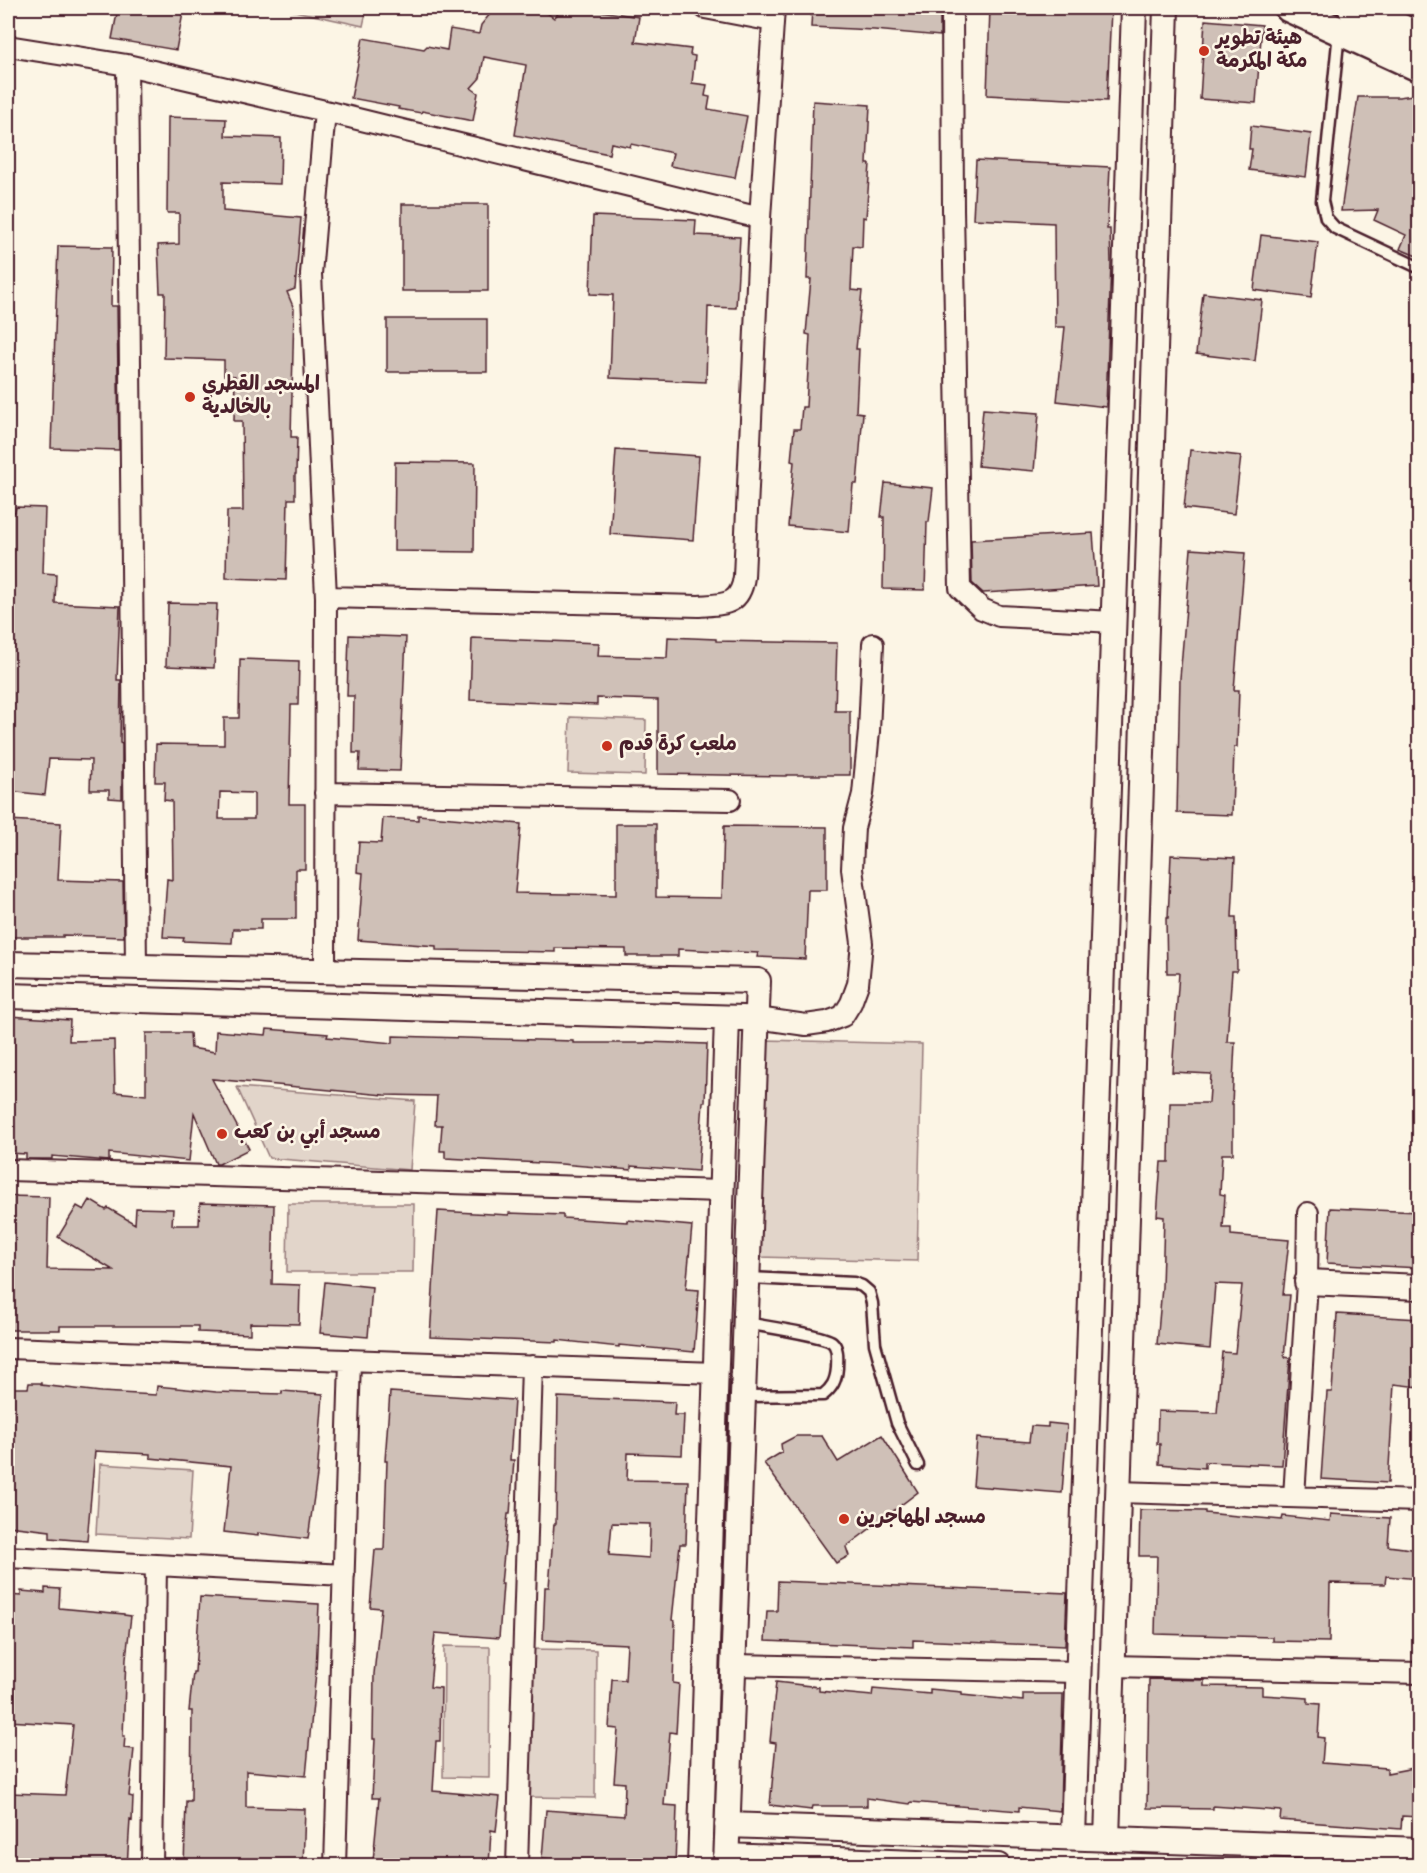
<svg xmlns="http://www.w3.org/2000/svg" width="1427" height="1873" font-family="Dekko,'Playpen Sans Arabic',sans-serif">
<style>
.green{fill:#e2d5ca;stroke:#967a7a;stroke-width:1.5}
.building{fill:#cfc0b7;stroke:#4a1f2b;stroke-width:1.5;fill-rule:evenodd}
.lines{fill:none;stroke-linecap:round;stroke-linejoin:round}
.service-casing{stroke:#4a1f2b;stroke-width:15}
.minor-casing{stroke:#4a1f2b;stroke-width:24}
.tertiary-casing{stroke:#4a1f2b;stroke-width:28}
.secondary-casing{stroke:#4a1f2b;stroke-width:32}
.motorway-casing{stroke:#4a1f2b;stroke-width:38}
.service{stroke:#fcf5e5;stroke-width:10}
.minor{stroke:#fcf5e5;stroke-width:20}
.tertiary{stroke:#fcf5e5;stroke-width:24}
.secondary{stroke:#fcf5e5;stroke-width:27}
.motorway{stroke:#fcf5e5;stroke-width:33}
.poi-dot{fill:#c8321e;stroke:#fcf5e5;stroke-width:2}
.labels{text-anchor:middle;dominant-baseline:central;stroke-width:5;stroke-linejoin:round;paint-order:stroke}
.poi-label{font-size:20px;font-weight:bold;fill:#4a1f2b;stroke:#fcf5e5;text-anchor:start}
</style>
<rect width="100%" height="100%" fill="#fcf5e5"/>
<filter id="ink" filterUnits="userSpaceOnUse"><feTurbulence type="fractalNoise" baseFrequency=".0167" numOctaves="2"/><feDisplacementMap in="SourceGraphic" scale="12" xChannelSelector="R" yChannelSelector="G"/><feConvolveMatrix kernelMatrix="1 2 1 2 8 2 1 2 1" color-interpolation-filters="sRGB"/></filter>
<g filter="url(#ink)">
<!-- green -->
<path class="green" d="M281,8h86l-4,18z
M570,717l76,3 -1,55 -77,-2z
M764,1040l158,4 -5,217 -158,-4z
M237,1087l178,14 -5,69 -141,-12z
M288,1204h126l-1,68h-126z
M100,1464l93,6 -4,69 -93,-5z
M444,1646l46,1 -1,131 -46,-1z
M529,1649l67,1 -1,148 -67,-1z"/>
<!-- building -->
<path class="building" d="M118,8h66l-8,42 -64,-11z
M495,8h36l12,2 11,8 9,-10h18l58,9 -4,25 56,7 -1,6 5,1 -3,27 15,2 -2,11 5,1 -2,12 39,7 -12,62 -65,-12 3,-13 -42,-9 -1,3 -19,-4 -2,11 -94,-19 11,-70 -42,-8 -4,21 -9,10 7,5 -5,28 -51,-10 -1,2 -23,-4 1,-2 -48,-9 12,-60 61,11 3,-3 20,4 3,-21 29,5 2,-9z
M812,8h128v28l-66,-6 -63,-3z
M990,8h121l-4,93 -120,-6z
M1205,20l57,5 -6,78 -56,-4z
M1419,94v163l-19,-8 6,-14 -32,-15 4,-10 -37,1 17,-114h41z
M813,101l57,4 -3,59h3l-4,54 -3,-1 -1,30 -9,-1 -2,44 11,1 -6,58h3l-3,63 7,1 -6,71h-4l-4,48 -61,-6 6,-64 -3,-1 3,-32h6l2,-22h4l4,-72 -4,-1 5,-55h-4z
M168,117l58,2 -1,17 56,2 -1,46 -57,-2v29l78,7 -6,71 -8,3 7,17 -3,128h6l-1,37h-1v25h-7l-2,81 -60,-2 1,-67h16l-1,-90h-8l1,-45 -11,-1v-15l-60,-2 1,-65h-5l-2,-48 21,-1v-31h-12z
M1251,126l60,8 -5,43 -57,-7 3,-21h-3z
M976,160l134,7 -3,62h3l1,34 -5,144 -49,-6 8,-74h-10l-1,-104 -81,-4z
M402,204h86v87h-86z
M593,216l103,4 -1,15 45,2 -4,71 -28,-1 -2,75 -96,-4 3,-83 -23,-1z
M1261,235l57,7 -7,56 -57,-8z
M58,246l54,1 -1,59h6l2,144 -68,-2z
M1203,293l59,7 -7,61 -59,-7z
M387,319h100v53h-100z
M983,409l56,4 -5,58 -56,-5z
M616,450l83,6 -6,84 -83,-6z
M1190,450l51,6 -7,58 -50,-6z
M395,462l80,1 -1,89 -80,-1z
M885,483l48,5 -4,34h-2l-2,68 -42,-1 1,-72h-3z
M16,507l29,1 -2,65 13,1 -1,29 65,3 -3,74h4l-1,63 2,1v55l-13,-1v-8h-19l1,-30 -42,-1 -4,36 -37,-4v-279h7z
M1093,533l4,53 -114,7 -11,-10 -1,-43z
M1191,549l54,4 -11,137h5l-2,57h-3l-2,68 -55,-2 3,-135z
M168,603l49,1 -3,64 -48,-2z
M349,635l57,2 -6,134 -41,-1 1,-17h-7l1,-57h-7z
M668,637l48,2v2l121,2 -2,68h15v64h-63l-1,1 -128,-2v-74l-61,-2v7l-127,-5 2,-62 127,5 -1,13 69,2z
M240,659l59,2 -1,44h-7l-2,99h16v65h-9v50h-35v10h-28l-1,14 -49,-2 1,-3 -21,-1 4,-58 6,1 -1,-79 -8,-1 1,-18h-10l1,-38 68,1v-27h15zM220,792l34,1v26h-35z
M418,815l103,9 -6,69 101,2v-71h40v73l66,1 2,-72 103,1v63h-19l-3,69 -48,-2 1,-4 -80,-4v7h-52v-7l-71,-1v4l-119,-2v-4l-78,-6 5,-67 -6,-1 2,-30 22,1 2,-25 35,2z
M8,820l53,3 -3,57 65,2 1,55 -61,-2v2h-55z
M1171,855l64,3 -3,59h4l1,54h-5l-5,71h8l-3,62h1v50h-11l-2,40 5,1 -2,33h8v7l58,5 -6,55h7l-6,62 6,1 -8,107 -77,-3v6l-46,-4 1,-20h-3l1,-33 59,2 5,-61 13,1 7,-68 -27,-1 -5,65 -53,-5 5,-57 2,-70 -7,-1 4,-54h8l1,-59h39l2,-29 -39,-2 7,-99h-12l-1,-55h2z
M8,1016l62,4 -1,21 45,-1 1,52 31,3v-62h44l1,15 24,4 1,-21 50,4 1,-6 61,5 -1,3 66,6v-7l180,5v2h73l1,-1 60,2 -2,58h-2l-5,69 -67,-5v4l-70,-6 -116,-6v-7h-5l2,-26h-7l2,-29 -53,-1 -172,-16 37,70 -30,15h-3l-22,-51 -5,48 -80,-8v8l-57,-5v3h-26v-5l-18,-1z
M8,1196l41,1 -2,72 66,1 -55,-33 19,-31 7,4 6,-10 16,10 2,-2 27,16 1,-16 37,1 -1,16h27l1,-22 74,2 -2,79 28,1 -1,39 -49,-1v11l-52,-2v-6h-138v4h-52z
M1330,1208l89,4v56l-92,-5z
M438,1211l71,4v-2l54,2v3l64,4v-2l65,6 -6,63 13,1 -5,62 -75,-7v2l-62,-7v2l-127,-5z
M325,1282l47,5 -4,50 -48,-4z
M1337,1314l82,5v68l-25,-3 -6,99 -67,-4 6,-87h5z
M29,1383h12v2l60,7 55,3 1,-9 59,6 66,2v-3l41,3 -6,81 -9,64 -50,-6v3l-34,-4 7,-66 -81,-8v-4l-55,-3 -8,90 -37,-3v-7l-42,-5v-138h20z
M390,1392l124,8 -4,60h4l-4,54h-2l-7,70h2l-4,54 -64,-5 -5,54 11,1 -1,53h-4l-3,50 67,6 -4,34 -5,-1 -2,36h-63l-53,-5 6,-63h-7l3,-59h-2l1,-65 7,-66 -11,-1 5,-57h9l3,-89h-2z
M558,1397l117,5 -1,13h10l-2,40 -54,-2 -1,27 61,1 -2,63h-6l-8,76 3,1 -2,62 6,1 -3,49 -6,-1 -6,73 13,1 -2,60h-47l-86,-8 4,-48 78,6 1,-33 -11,-1 4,-53 -9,-1 3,-49 13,1 2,-36 -84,-4 2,-53h4l5,-63h2zM612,1523l38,1 -1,34 -40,-3z
M1048,1423l19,2 -5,68 -89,-7 4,-48 52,4 2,-16 17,1z
M882,1435l36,57 -72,55 3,9 -13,7 -72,-100 18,-11 -1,-8 15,-8h26l16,26z
M1140,1510l65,1v2l77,7 1,-4 47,5 1,-7 59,4 -2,28 31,4v29l-33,-3 -1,8 -55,-1 -1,59 -57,-1v-4l-117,-3 2,-78h-18z
M778,1581l289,12 -2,53 -152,-6v7l-148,-6 2,-30h10z
M45,1588l15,1 -1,19 65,6v1l7,1 -5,42 -3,78h2l-1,12 10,1 -5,47 4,1 -1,24 -2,-1 -3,46h-117l2,-20 -4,-1 1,-52 56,2 8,-70 -65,-4v-126l13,1v-5l24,2z
M200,1597l119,7 -3,68 -10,104 -60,-5v36l59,2 -2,57h-119l2,-65h5l1,-90h-3l4,-39h2z
M1149,1679l55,1v6l58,1v8l46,3v5l12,1 -2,33 6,1 -2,25 65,5v5l32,-6v50l-17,-1 -1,13 -121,-9 1,-9 -68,-5v3l-66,-1z
M776,1682l43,5v4l53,5 1,-7 57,5v-5l32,3v3l61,6v-7h40l-3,117 -41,-4v4l-108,-9 -1,2 -43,-6v8h-55l-1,4 -41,-5 6,-62 -6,-1z"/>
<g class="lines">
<defs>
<path id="service" d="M1339,32l-17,169 4,17 9,10 85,40
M748,1278l106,5 8,3 7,6 3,11 3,41 22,79 21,42
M743,1396l80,-1c9,-7 13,-14 14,-27 0,-8 2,-20 -5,-26 -9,-7 -71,-16 -86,-19"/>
<path id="minor" d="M705,8l68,13
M952,8l1,201 7,379 22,21 17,7 115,6
M8,46l119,19 198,46 435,107
M127,65l9,902
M326,597l373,9c25,-2 41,0 45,-29l16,-359 14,-210
M325,793l405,7
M325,971l1,-374 -15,-323 14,-163
M757,1018l49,7 21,-3 16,-6 8,-13 7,-19 4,-41 -10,-74 1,-22 1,-19 9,-34 6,-63 4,-87
M8,1170l714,21
M8,1348l708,25
M1117,1492l303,9
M1294,1497l13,-215 1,-69
M8,1557l336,18
M733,1665l345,7
M1111,1666l309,7
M152,1866l4,-301
M335,1866l15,-506
M517,1866l15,-500"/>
<path id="tertiary" d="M8,964l750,17 -32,885
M8,996l735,22
M1307,1282l113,5
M727,1825l693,25
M1073,1837l61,-1829
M1107,1839l59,-1831
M726,1856l272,10
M700,1866l27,-848"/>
<path id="secondary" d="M1289,8l131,60"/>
<path id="motorway" d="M1355,8l65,33"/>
</defs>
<!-- service casing -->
<use href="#service" class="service-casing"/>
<!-- minor casing -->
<use href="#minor" class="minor-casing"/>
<!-- tertiary casing -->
<use href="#tertiary" class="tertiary-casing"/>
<!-- secondary casing -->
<use href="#secondary" class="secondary-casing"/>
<!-- motorway casing -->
<use href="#motorway" class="motorway-casing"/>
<!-- service -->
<use href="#service" class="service"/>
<!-- minor -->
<use href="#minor" class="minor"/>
<!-- tertiary -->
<use href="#tertiary" class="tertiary"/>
<!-- secondary -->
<use href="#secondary" class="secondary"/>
<!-- motorway -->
<use href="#motorway" class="motorway"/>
</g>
</g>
<!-- markers -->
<g class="poi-dot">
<circle cx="1204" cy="51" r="6"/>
<circle cx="190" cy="397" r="6"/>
<circle cx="607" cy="746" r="6"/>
<circle cx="222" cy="1134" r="6"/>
<circle cx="844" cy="1519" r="6"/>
</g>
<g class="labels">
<!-- poi labels -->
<g class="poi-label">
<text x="1216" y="40">هيئة تطوير<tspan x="1216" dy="23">مكة المكرمة</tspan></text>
<text x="202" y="386">المسجد القطري<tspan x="202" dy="23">بالخالدية</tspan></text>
<text x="619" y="746">ملعب كرة قدم</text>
<text x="234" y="1134">مسجد أبي بن كعب</text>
<text x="856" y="1519">مسجد المهاجرين</text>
</g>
</g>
<!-- margin -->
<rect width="1427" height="1873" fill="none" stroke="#fcf5e5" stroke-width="30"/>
<rect x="15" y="15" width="1397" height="1843" fill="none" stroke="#4a1f2b" stroke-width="2" filter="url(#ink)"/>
</svg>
